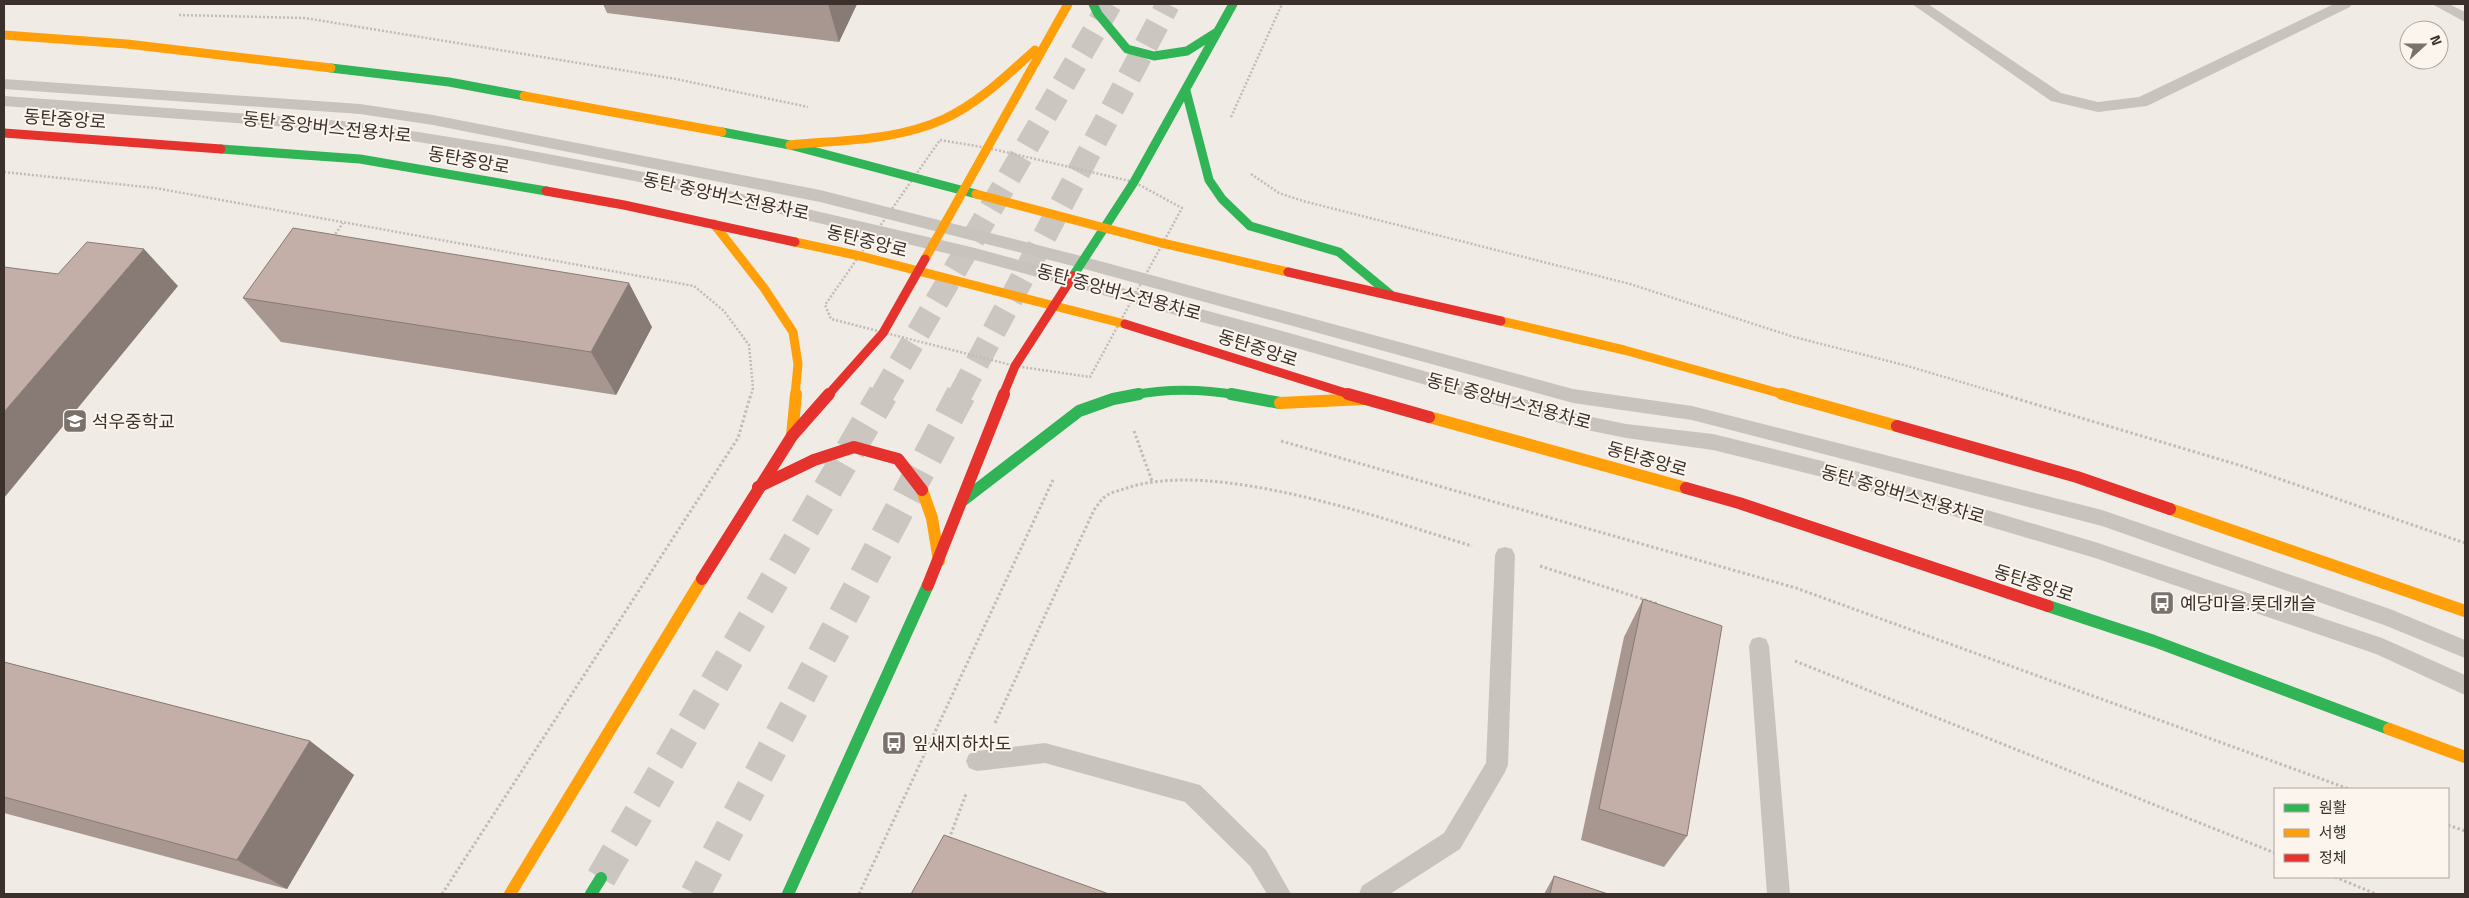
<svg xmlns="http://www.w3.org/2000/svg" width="2469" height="898" font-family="'Titillium Web','Noto Sans KR',sans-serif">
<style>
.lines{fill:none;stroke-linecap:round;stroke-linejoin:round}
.primary-tunnel-far1{stroke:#ccc6c0;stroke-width:24;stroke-dasharray:24 12;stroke-linecap:butt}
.primary-tunnel{stroke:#ccc6c0;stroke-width:30;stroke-dasharray:30 15;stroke-linecap:butt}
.path-far1{stroke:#c2bbb6;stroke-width:2.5;stroke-dasharray:2 2;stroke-linecap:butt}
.path{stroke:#c2bbb6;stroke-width:3;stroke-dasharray:2.5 2.5;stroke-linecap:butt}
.lane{fill:#c9c3be;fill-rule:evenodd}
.fast-far1{stroke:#30b455;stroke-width:9}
.fast{stroke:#30b455;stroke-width:12}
.slow-far1{stroke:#ff9f0a;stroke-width:9}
.slow{stroke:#ff9f0a;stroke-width:12}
.jam-far1{stroke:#e5322d;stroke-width:9}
.jam{stroke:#e5322d;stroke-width:12}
.wall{fill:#a89690}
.shaded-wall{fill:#887a75}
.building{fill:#c3afa7;stroke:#887a75}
.labels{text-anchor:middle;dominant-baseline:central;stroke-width:4;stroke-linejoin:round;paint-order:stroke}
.street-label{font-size:18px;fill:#3b302b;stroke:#fbf5ee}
.poi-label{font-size:18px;fill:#3b302b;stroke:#fbf5ee;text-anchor:start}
</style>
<rect width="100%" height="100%" fill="#f0ebe5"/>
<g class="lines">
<!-- primary-tunnel-far1 -->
<path class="primary-tunnel-far1" d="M882,395l228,-391
M960,395l208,-391"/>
<!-- primary-tunnel -->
<path class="primary-tunnel" d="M601,878l282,-484
M695,894l266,-500"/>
<!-- path-far1 -->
<path class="path-far1" d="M179,15l126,3 371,61 132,28
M1231,117l51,-113
M940,140l48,8 146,34 48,26 -92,169 -75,-11 -184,-47 -6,-14z
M4,172l151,16 539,98 30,25 25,34 4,43 -2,7
M1251,174l28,19 24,8 327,83 164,53 110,28 101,30
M333,237l10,-14"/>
<!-- path -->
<path class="path" d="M2001,394l241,72 223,77
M1134,431l18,50
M1281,441l515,147 553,201
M1540,566l118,38
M1795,661l480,192
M995,723l99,-213c4,-5 7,-11 12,-14 5,-4 12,-5 18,-7 87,-32 260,30 348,57
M2448,825l17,6
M949,839l17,-45
M2335,877l41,17
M442,894l296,-456 13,-44
M859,894l194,-414"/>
<!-- lane -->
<path class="lane" d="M1912,4h16l133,89 37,9 41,-5 195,-93h18l-2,3 -203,99 -49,6 -47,-11z
M2432,4h17l16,8v10z
M4,79l356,25 73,11 387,75 261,66 492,133 119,17 410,104 288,99 75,31v18l-81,-33 -282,-99 -410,-106 -119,-17 -492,-135 -261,-66 -387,-77 -73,-11 -356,-25z
M4,96l352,26 155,25 154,29 306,71 304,82 302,85 49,10 87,10 109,27 273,81 287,96 83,37v20l-89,-41 -281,-96 -273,-81 -109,-27 -87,-12 -49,-10 -302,-86 -304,-83 -306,-72 -154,-30 -155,-25 -352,-26z
M1505,547l7,2 3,6 -7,210 -3,7 -45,77 -70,45h-31l3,-8 82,-53 42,-70 9,-208 3,-6z
M1759,637l7,2 3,7 21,248h-23l-18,-248 3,-7z
M1045,743l155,42 66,65 25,44h-24l-17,-28 -65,-64 -140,-39 -68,8 -8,-3 -3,-7 3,-7 8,-3z"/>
<!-- fast-far1 -->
<path class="fast-far1" d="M1093,4l5,10 29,35 27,7 33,-5 30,-19
M331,68l118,14 75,14
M1186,91l23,89 13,19 28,27 89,26 52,43
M722,132l68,13 186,49
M221,149l139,10 186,32
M1073,276l61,-94 99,-178
M1133,395c35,-7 70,-6 105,0"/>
<!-- fast -->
<path class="fast" d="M1231,394l49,9
M962,501l117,-90 34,-12 26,-5
M2048,606l106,35 235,88
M591,894l10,-16
M788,894l140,-309"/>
<!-- slow-far1 -->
<path class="slow-far1" d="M4,35l123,9 204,24
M524,96l198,36
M790,145c51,-5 106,-4 154,-26 35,-16 63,-44 91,-69
M976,194l186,49 126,29
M714,224l50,64 29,44 5,32 -3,31
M795,242l65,14 265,68
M925,259l143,-255
M1501,321l123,29 162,45"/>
<!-- slow -->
<path class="slow" d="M1782,394l115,32
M1280,403l84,-4
M1429,417l257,71
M792,436l4,-42
M922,490l10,28 7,43
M2170,509l295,102
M2389,729l76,28
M510,894l192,-315"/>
<!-- jam-far1 -->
<path class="jam-far1" d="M4,133l217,16
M546,191l78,14 171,37
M1288,272l213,49
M1125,324l227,71
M828,395l55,-62 42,-74
M1003,395l12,-29 58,-90"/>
<!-- jam -->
<path class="jam" d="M1348,394l81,23
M1897,426l180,51 93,32
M758,487l56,-27 40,-13 44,12 24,31
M1686,488l53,15 309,103
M702,579l90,-143 37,-42
M928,585l76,-191"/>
</g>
<!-- wall -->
<path class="wall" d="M603,4h254l-18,38 -232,-29z
M243,298l409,29 -36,68 -335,-53z
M1643,599l44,237 -23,31 -83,-27 43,-203z
M4,662l306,79 44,34 -67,114 -283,-76z
M1554,876l54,18h-64z"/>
<!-- shaded-wall -->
<path class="shaded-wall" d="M828,4h29l-18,38z
M144,249l34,37 -174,212v-86z
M629,283l23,44 -36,68 -25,-43z
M310,741l44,34 -67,114 -50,-29z"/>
<!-- building -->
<path class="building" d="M293,228l336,55 -38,69 -348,-54z
M87,242l57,7 -140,163v-145l54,7z
M1643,599l79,27 -35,210 -88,-27z
M4,662l306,79 -73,119 -233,-63z
M944,835l165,59h-198z
M1554,876l54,18h-58z"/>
<!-- icons -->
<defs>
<symbol id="school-square" viewBox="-11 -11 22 22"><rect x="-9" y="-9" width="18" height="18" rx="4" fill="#7a716c" stroke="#fbf5ee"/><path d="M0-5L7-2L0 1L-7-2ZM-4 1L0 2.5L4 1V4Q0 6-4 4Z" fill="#fff"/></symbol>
<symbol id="bus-square" viewBox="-11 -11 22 22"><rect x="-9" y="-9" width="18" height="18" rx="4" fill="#7a716c" stroke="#fbf5ee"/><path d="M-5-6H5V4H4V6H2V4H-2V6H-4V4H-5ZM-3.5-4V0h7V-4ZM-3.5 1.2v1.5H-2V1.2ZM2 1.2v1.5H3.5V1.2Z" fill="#fff"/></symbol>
</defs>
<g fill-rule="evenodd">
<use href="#school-square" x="61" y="407" width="28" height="28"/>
<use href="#bus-square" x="2148" y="589" width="28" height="28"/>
<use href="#bus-square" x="880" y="729" width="28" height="28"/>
</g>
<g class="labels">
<!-- street labels -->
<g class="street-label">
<text transform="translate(65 119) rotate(4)">동탄중앙로</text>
<text transform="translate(327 127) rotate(6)">동탄 중앙버스전용차로</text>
<text transform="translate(469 160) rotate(10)">동탄중앙로</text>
<text transform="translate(726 196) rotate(12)">동탄 중앙버스전용차로</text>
<text transform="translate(867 241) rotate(14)">동탄중앙로</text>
<text transform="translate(1119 292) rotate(15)">동탄 중앙버스전용차로</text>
<text transform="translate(1258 348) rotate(18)">동탄중앙로</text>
<text transform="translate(1509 401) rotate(15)">동탄 중앙버스전용차로</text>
<text transform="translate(1647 459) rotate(16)">동탄중앙로</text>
<text transform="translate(1903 494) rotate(16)">동탄 중앙버스전용차로</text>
<text transform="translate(2034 583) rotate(18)">동탄중앙로</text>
</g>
<!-- poi labels -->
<g class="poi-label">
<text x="92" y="421">석우중학교</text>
<text x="2180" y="603">예당마을.롯데캐슬</text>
<text x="912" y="743">잎새지하차도</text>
</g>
</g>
<!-- border -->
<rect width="2469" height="898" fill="none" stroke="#3b302b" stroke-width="10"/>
<!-- legend -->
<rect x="2274" y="788" width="175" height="90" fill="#fbf5ee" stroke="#aea6a0"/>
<rect x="2284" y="804" width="25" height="8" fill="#30b455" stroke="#aea6a0"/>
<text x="2319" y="813" font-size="15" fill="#3b302b">원활</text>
<rect x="2284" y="829" width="25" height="8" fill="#ff9f0a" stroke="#aea6a0"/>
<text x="2319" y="838" font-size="15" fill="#3b302b">서행</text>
<rect x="2284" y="854" width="25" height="8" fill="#e5322d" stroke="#aea6a0"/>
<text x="2319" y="863" font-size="15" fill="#3b302b">정체</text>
<!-- north arrow -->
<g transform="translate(2424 45) rotate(69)"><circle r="24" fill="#fbf5ee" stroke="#aea6a0"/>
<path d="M0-4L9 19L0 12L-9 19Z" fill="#7a716c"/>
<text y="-8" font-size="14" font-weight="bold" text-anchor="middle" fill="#3b302b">N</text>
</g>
</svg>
